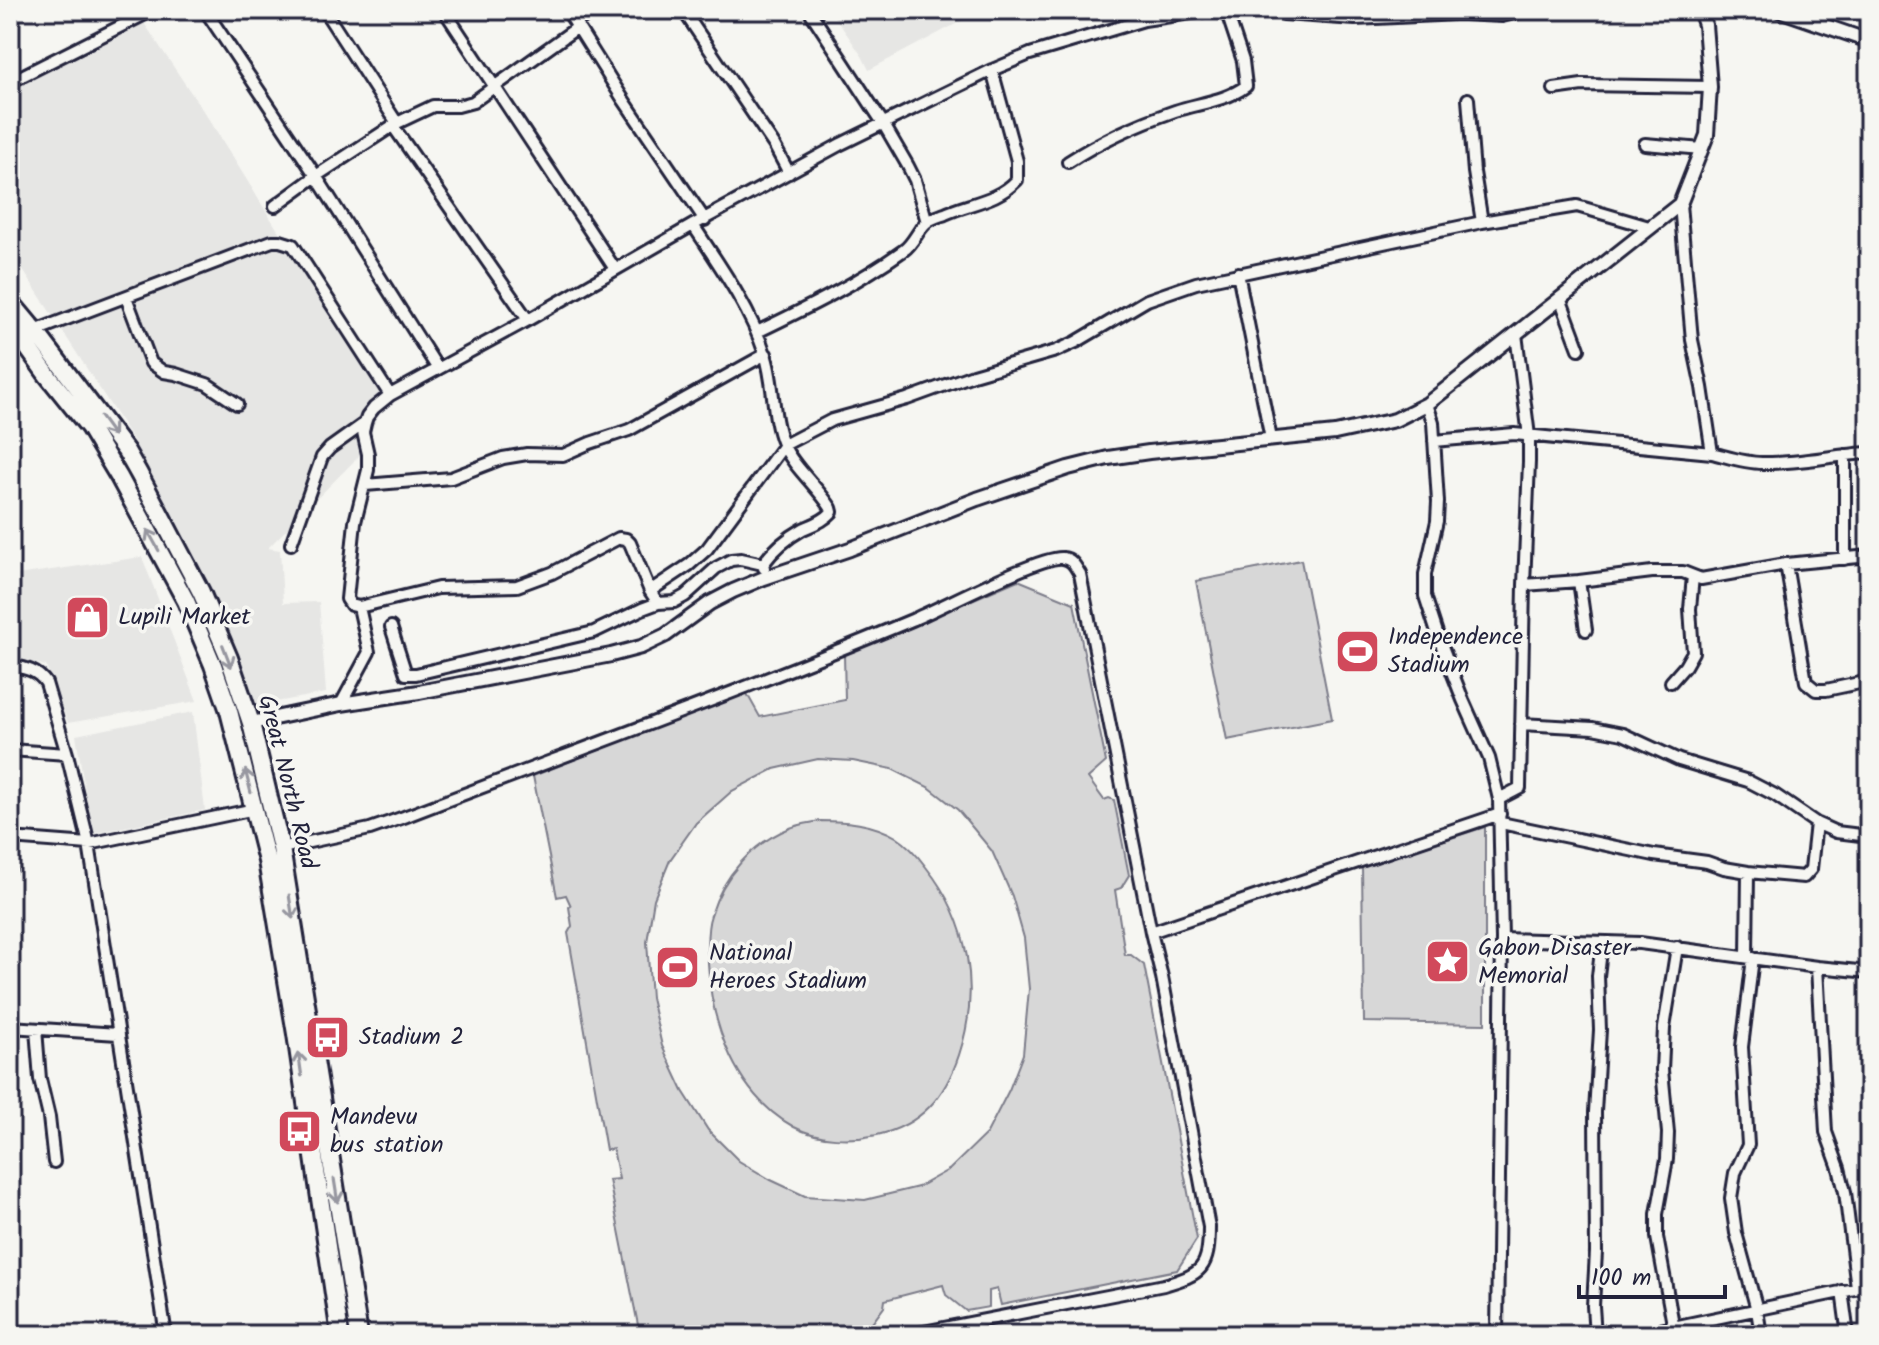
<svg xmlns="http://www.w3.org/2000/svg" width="1879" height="1345" font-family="Kalam,sans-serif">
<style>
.built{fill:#e6e6e4}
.green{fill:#d7d7d7;stroke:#7c7c89;stroke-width:2;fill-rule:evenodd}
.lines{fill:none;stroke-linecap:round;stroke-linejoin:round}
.minor-casing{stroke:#22223b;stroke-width:16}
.tertiary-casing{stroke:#22223b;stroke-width:18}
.primary-casing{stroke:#22223b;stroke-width:22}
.minor{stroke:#f6f6f2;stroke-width:10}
.tertiary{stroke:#f6f6f2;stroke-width:12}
.primary{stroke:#f6f6f2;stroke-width:16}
.oneway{stroke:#9797a0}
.labels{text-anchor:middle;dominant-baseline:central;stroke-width:7;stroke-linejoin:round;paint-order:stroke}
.poi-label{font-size:24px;fill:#22223b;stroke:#f6f6f2;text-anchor:start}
.street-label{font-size:24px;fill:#22223b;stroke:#f6f6f2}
</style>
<rect width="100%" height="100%" fill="#f6f6f2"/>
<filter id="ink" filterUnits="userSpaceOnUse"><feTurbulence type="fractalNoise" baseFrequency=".0125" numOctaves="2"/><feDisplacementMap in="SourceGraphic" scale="16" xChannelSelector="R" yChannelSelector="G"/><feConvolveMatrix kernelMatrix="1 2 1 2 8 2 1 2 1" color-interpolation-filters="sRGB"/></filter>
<g filter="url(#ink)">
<!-- built -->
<path class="built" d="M830,10h152l-113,60 -7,-14z
M140,17l72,107 172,277 -22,52 -94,95 12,2 3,53 36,-1 7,91 -72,13 -30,-89 -91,-177 -112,-173 -11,-11v-165z
M142,557l55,144 -129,22 -22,-57 -36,-9v-81z
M193,712l12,98 -113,24 -16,-99z"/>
<!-- green -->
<path class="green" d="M1301,560l31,159 -105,21 -31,-159z
M1018,580l56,23 32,159 -18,16 16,22 5,-2 5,2 15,75 -8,13 -6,2 10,65h6l13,10 53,274 -20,31 -176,35 -4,-16 -8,2v16l-23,4 -20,-16 -3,-10 -58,15 -1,7 -17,23 -23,5h-204l-31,-155 10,-1 -6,-30 -7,1 -38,-217 4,-7 -3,-19 2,-1 -5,-11 -9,2 -24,-121 213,-84 14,25 85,-17 -1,-45zM818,759l35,2 39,8 38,19 28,22 34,41 20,45 12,42 5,51 -6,65 -14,36 -22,43 -37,36 -32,18 -53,13 -60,-4 -34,-16 -32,-19 -31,-31 -25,-39 -21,-45 -11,-48 -4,-56 7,-43 16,-39 26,-37 36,-32 42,-22z
M820,821c26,0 52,2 76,16 11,7 22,19 30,30 43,54 55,122 33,188 -14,42 -38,70 -82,80 -26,6 -58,5 -83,-8 -58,-32 -83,-102 -86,-164 -1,-15 -2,-34 3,-48 12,-39 41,-72 79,-87 9,-4 20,-5 30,-7z
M1485,827v197l-121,-2 -2,-156z"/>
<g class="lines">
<defs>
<path id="minor" d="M205,10l111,166 122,193
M324,10l73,113
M444,10l171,259
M567,10l56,89 82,121
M683,10l91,135 15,28
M809,10l74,113 25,43 7,14 12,42
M1275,10l9,4 71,5 104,-5 43,2 26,-6
M575,23l19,-13
M1820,23l4,-13
M10,82l143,-72
M1554,89l28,-4 128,2
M1468,99l6,73 8,50
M393,126l135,194
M1645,144l57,5
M1068,162c34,-22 69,-38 107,-51 24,-8 51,-10 71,-25l-3,-25 -17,-51
M1680,204l12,136 10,47 10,66
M275,206l41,-30 81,-53 36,-17h25l15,-4 105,-75
M693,225c27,41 57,83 72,129 10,29 6,61 18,90 11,24 34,42 48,64l1,4c-8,9 -18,12 -29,17 -16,9 -29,20 -40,35l1,4
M1238,273l33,166
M126,297l25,66 13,9 12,2 31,10 30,20
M1560,298l19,51
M35,331l237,-90h8l13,4 97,150
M757,332c50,-24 101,-49 147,-82 10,-7 14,-21 23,-28 5,-4 13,-6 18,-8 24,-11 53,-13 72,-34v-19l-25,-91
M1427,404l6,18 5,80 -1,19 -12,53v22l13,40 25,64 26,58 10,41 3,140 -5,396
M1434,441l80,-7 198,19c16,4 33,10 50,10 36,1 71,-8 107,-10
M1845,455v104
M365,485l86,-7 52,-20 24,-4 36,1 27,-12 39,-13 137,-76
M291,544l31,-87 8,-9 35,-25
M1786,564l20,118 10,8h10l43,-9
M1579,581l7,49
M1524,585l55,-4 73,-9h31l18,7 85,-15 83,-8
M650,591l39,-26 18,-16 77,-104 48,-25 75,-21 66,-24 83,-24 20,-9 71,-42 49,-17 286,-61 95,-16 72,21
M658,603l-8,-12 -20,-48 -4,-4 -7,-1 -67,35 -35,13 -79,2 -79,19 -8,-2 -4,-6 8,-77 13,-52v-16l-5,-22 2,-9 2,-6 7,-9 16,-13 138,-75 165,-95 148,-81 151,-74 38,-16 114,-34 67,-10
M391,627l15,47h10l178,-42 48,-23 16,-6 16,-1 11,-6 31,-28 15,-8 10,-1 22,5
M10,665c15,3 27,5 36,18l21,71 22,90 77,491
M1671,682l14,-16 8,-14 -3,-43 3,-33
M341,704l28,-52 -10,-45
M1521,724l72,4 30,6 56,26 69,21 27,14 41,28 20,9 33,4
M10,750l57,4
M1499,799l21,-11 4,-203 5,-123v-26l-13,-102
M1501,823l153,32 53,7 17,6 24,4 56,5 7,-8 5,-46
M10,838l79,6 166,-35
M281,848l89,-19 34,-12c169,-65 341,-127 508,-197 27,-11 129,-65 151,-62 9,1 12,8 17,16l71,358 11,45 47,250c0,42 -7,47 -45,58l-256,50
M10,868l2,-30
M1151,932l349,-118
M1502,939l138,4 177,24 52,5
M1747,957l1,-85
M1753,958l-11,89 6,98 -13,28 -4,25 5,35 21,77 4,25
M1817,967l9,165 13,36 6,24 12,96
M10,1027l108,7
M36,1029l4,50 9,38 5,45
M1842,1291l6,44
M1595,1335l-2,-29 3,-54 -1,-140 5,-82 -2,-54 4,-34
M1635,1335l234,-49
M1675,1335l-18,-98v-23l10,-55 1,-26 -6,-63 2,-42 13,-81"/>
<path id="tertiary" d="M1779,10l90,31
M251,723l90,-19 78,-12 192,-37 30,-8 25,-12 44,-32 23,-12 31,-13 86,-29 127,-50 91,-31 40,-10 41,-6 186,-19 60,-13 32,-16 253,-200 27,-69 3,-48 -5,-62 -5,-15"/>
<path id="primary" d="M10,301l25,30 91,120 13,23 62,118 28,66 22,65 30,125 78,487
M10,323l38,53 41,51 30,50 67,124 27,64 16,46 38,150 29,173 44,301"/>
</defs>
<!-- minor casing -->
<use href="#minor" class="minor-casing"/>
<!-- tertiary casing -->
<use href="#tertiary" class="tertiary-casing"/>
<!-- primary casing -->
<use href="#primary" class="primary-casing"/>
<!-- minor -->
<use href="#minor" class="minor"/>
<!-- tertiary -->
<use href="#tertiary" class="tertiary"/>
<!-- primary -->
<use href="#primary" class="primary"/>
</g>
<!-- one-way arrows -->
<defs><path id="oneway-shaft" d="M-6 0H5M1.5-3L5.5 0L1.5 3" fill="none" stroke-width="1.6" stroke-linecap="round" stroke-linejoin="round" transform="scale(2)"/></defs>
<g class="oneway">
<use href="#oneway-shaft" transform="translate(107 426) rotate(54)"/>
<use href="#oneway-shaft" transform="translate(153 540) rotate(-119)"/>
<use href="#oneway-shaft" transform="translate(227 656) rotate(69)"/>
<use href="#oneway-shaft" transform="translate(248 781) rotate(-104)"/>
<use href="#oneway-shaft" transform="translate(291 907) rotate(81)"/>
<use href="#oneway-shaft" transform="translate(300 1064) rotate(-98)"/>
<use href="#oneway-shaft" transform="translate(336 1191) rotate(81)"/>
</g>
</g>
<!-- icons -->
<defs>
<symbol id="shop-square" viewBox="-11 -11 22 22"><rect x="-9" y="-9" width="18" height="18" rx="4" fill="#d1495b" stroke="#f6f6f2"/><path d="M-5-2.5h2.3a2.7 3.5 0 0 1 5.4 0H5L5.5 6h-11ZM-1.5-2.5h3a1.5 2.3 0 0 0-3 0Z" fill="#fff"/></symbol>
<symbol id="stadium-square" viewBox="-11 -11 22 22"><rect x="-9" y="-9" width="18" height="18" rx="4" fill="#d1495b" stroke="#f6f6f2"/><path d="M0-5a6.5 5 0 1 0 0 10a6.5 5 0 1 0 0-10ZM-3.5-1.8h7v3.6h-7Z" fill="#fff"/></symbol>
<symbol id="sight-square" viewBox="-11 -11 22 22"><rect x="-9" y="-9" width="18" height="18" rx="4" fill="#d1495b" stroke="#f6f6f2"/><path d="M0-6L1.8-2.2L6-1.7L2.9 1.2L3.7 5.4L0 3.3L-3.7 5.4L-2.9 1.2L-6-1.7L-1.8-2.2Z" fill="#fff"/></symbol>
<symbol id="bus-square" viewBox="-11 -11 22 22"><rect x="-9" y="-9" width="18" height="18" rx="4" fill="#d1495b" stroke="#f6f6f2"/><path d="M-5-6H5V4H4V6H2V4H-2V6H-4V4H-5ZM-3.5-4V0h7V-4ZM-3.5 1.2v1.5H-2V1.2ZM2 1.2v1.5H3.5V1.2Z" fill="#fff"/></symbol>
</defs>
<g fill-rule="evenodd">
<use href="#shop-square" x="62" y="592" width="51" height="51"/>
<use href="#stadium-square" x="1332" y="626" width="51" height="51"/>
<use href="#sight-square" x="1422" y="936" width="51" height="51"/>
<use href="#stadium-square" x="652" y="942" width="51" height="51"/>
<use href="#bus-square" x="302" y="1012" width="51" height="51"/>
<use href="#bus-square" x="274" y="1106" width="51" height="51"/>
</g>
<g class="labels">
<!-- poi labels -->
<g class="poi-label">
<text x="118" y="617">Lupili Market</text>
<text x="1388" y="637">Independence<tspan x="1388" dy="28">Stadium</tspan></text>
<text x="1478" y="948">Gabon Disaster<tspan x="1478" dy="28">Memorial</tspan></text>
<text x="709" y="953">National<tspan x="709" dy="28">Heroes Stadium</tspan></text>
<text x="359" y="1037">Stadium 2</text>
<text x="330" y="1117">Mandevu<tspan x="330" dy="28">bus station</tspan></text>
</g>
<!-- street labels -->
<g class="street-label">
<text transform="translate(287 782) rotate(76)">Great North Road</text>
</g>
</g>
<!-- margin -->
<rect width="1879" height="1345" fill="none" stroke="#f6f6f2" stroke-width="40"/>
<rect x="20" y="20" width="1839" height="1305" fill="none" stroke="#22223b" stroke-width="3" filter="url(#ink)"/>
<!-- scale -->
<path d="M1579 1285v12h146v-12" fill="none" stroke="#22223b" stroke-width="4"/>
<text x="1591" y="1285" font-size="24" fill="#22223b" stroke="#f6f6f2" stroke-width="6" paint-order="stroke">100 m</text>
</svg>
